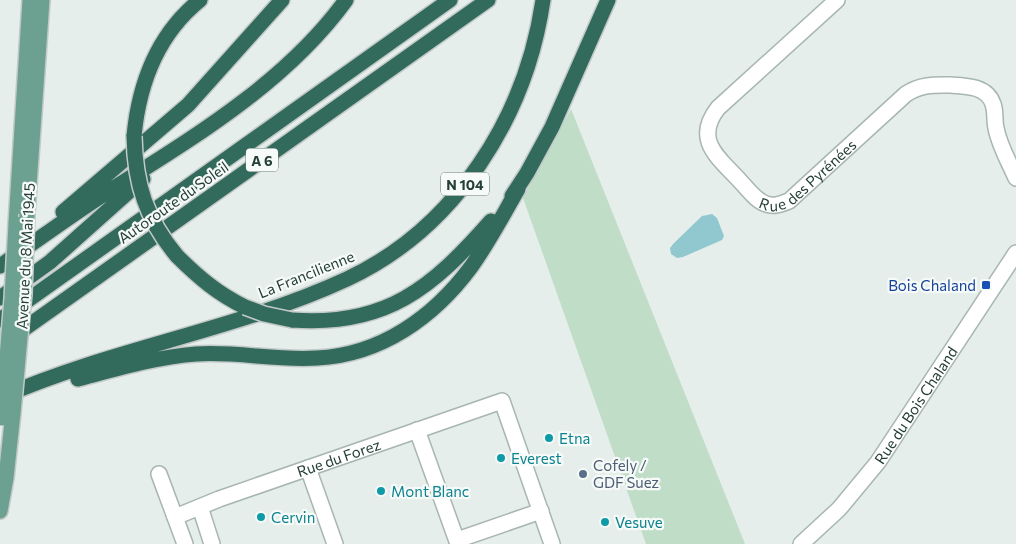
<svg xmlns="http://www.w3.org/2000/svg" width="1016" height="544" font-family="Commissioner,sans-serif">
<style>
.green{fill:#c0ddc7}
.water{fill:#91c8cf}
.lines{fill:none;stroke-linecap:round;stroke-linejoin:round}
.minor-casing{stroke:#a8b6b1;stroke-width:18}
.major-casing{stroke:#c2c9c7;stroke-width:18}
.highway-casing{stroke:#c2c9c7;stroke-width:18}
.minor{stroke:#fff;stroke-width:15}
.major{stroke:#6ca191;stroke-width:15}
.highway{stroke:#326a5c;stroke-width:15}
.major-bridge-casing{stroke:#c2c9c7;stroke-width:18;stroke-linecap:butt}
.highway-bridge-casing{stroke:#c2c9c7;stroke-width:18;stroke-linecap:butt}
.major-bridge{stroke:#6ca191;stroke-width:15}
.highway-bridge{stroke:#326a5c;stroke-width:15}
.transit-dot{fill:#1a4fb4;stroke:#f6faf8;stroke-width:2}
.culture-dot{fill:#0f9aa8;stroke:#f6faf8;stroke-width:2}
.service-dot{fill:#5c6f8a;stroke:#f6faf8;stroke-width:2}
.labels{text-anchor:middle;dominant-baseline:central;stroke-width:4.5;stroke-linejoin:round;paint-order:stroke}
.shield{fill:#f6faf8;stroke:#647771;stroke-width:1}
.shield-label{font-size:14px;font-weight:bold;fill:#253f37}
.street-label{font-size:15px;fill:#253f37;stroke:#f6faf8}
.transit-label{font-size:15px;fill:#164399;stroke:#f6faf8;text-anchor:end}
.culture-label{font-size:15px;fill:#0d838f;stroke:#f6faf8;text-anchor:start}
.service-label{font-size:15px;fill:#4e5e75;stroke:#f6faf8;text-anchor:start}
</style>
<rect width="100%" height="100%" fill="#e5eeea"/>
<!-- green -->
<path class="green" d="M571,109l174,435h-99l-123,-346z"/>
<!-- water -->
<path class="water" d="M712,214l5,4 7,18 -2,4 -39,17 -6,1 -6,-4 -1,-6 4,-5 28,-27z"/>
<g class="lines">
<defs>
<g id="minor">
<path id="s1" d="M837,0l-119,108c-25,32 0,49 22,73 7,7 16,20 26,23 8,3 15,0 23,-3l117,-107c15,-10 28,-9 44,-9 17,1 37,1 43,19 3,8 1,16 3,24 3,17 13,34 20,50"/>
<path d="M417,430l41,114"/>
<path d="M308,468l27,76"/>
<path d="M159,474l26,70"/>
<path d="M200,507l12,37"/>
<path id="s2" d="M175,517l44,-18 283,-98 50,143"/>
<path d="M457,540l84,-29"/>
<path id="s3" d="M801,544l38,-35 39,-47 138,-209"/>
</g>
<path id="major" d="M27,214l15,-214
M16,224l14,-224
M0,511l6,-33 7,-65"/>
<path id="highway" d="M134,136c5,-52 24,-102 66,-136
M512,196l15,-23 25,-46 56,-127
M63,212l125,-107 94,-105
M177,256c21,21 41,38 68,51
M0,266c35,-24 70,-50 106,-73 85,-54 180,-110 240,-193
M0,298l50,-36 93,-83
M0,320l450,-320
M292,320c94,7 140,-32 199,-99
M0,346l488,-346
M78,379c38,-10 78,-22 118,-25 40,-3 81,7 121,4 64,-3 117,-41 154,-91 18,-25 32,-52 47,-78
M4,396c110,-48 233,-66 343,-117 109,-51 179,-162 196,-279"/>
</defs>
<!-- minor casing -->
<use href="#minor" class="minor-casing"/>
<!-- major casing -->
<use href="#major" class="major-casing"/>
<!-- highway casing -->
<use href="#highway" class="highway-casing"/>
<!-- minor -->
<use href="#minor" class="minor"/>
<!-- major -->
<use href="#major" class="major"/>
<!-- highway -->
<use href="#highway" class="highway"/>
<defs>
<path id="major-bridge" d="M13,413l11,-119 3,-80
M2,418l10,-120 4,-74"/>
<path id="highway-bridge" d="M134,136c1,48 12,83 43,120
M245,307l19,7 28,6"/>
</defs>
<!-- major-bridge casing -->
<use href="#major-bridge" class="major-bridge-casing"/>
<!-- highway-bridge casing -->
<use href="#highway-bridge" class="highway-bridge-casing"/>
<!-- major-bridge -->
<use href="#major-bridge" class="major-bridge"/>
<!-- highway-bridge -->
<use href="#highway-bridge" class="highway-bridge"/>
</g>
<!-- markers -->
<rect class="transit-dot" x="981" y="280" width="10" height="10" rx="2.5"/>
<g class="culture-dot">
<circle cx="549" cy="438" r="5"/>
<circle cx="501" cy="458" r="5"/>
<circle cx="381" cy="491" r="5"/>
<circle cx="261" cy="517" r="5"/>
<circle cx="605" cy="522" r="5"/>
</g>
<circle class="service-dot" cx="583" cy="474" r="5"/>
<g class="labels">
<!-- shield labels -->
<g class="shield">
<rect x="246" y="148.5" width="32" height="23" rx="4"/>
<rect x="441" y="172.5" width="48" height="23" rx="4"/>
</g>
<g class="shield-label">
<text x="262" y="160">A 6</text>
<text x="465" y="184">N 104</text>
</g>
<!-- street labels -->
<g class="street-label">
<text stroke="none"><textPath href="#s1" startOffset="335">Rue des Pyrénées</textPath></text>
<text transform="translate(173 202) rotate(-35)">Autoroute du Soleil</text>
<text transform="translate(25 256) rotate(-87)">Avenue du 8 Mai 1945</text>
<text transform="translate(306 274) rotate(-22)">La Francilienne</text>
<text stroke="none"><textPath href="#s3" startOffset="181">Rue du Bois Chaland</textPath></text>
<text stroke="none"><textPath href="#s2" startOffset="174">Rue du Forez</textPath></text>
</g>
<!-- transit labels -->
<g class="transit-label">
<text x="976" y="285">Bois Chaland</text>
</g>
<!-- culture labels -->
<g class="culture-label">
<text x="559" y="438">Etna</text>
<text x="511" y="458">Everest</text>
<text x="391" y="491">Mont Blanc</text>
<text x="271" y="517">Cervin</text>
<text x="615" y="522">Vesuve</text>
</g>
<!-- service labels -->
<g class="service-label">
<text x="593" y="465">Cofely /<tspan x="593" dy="17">GDF Suez</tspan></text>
</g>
</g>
</svg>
